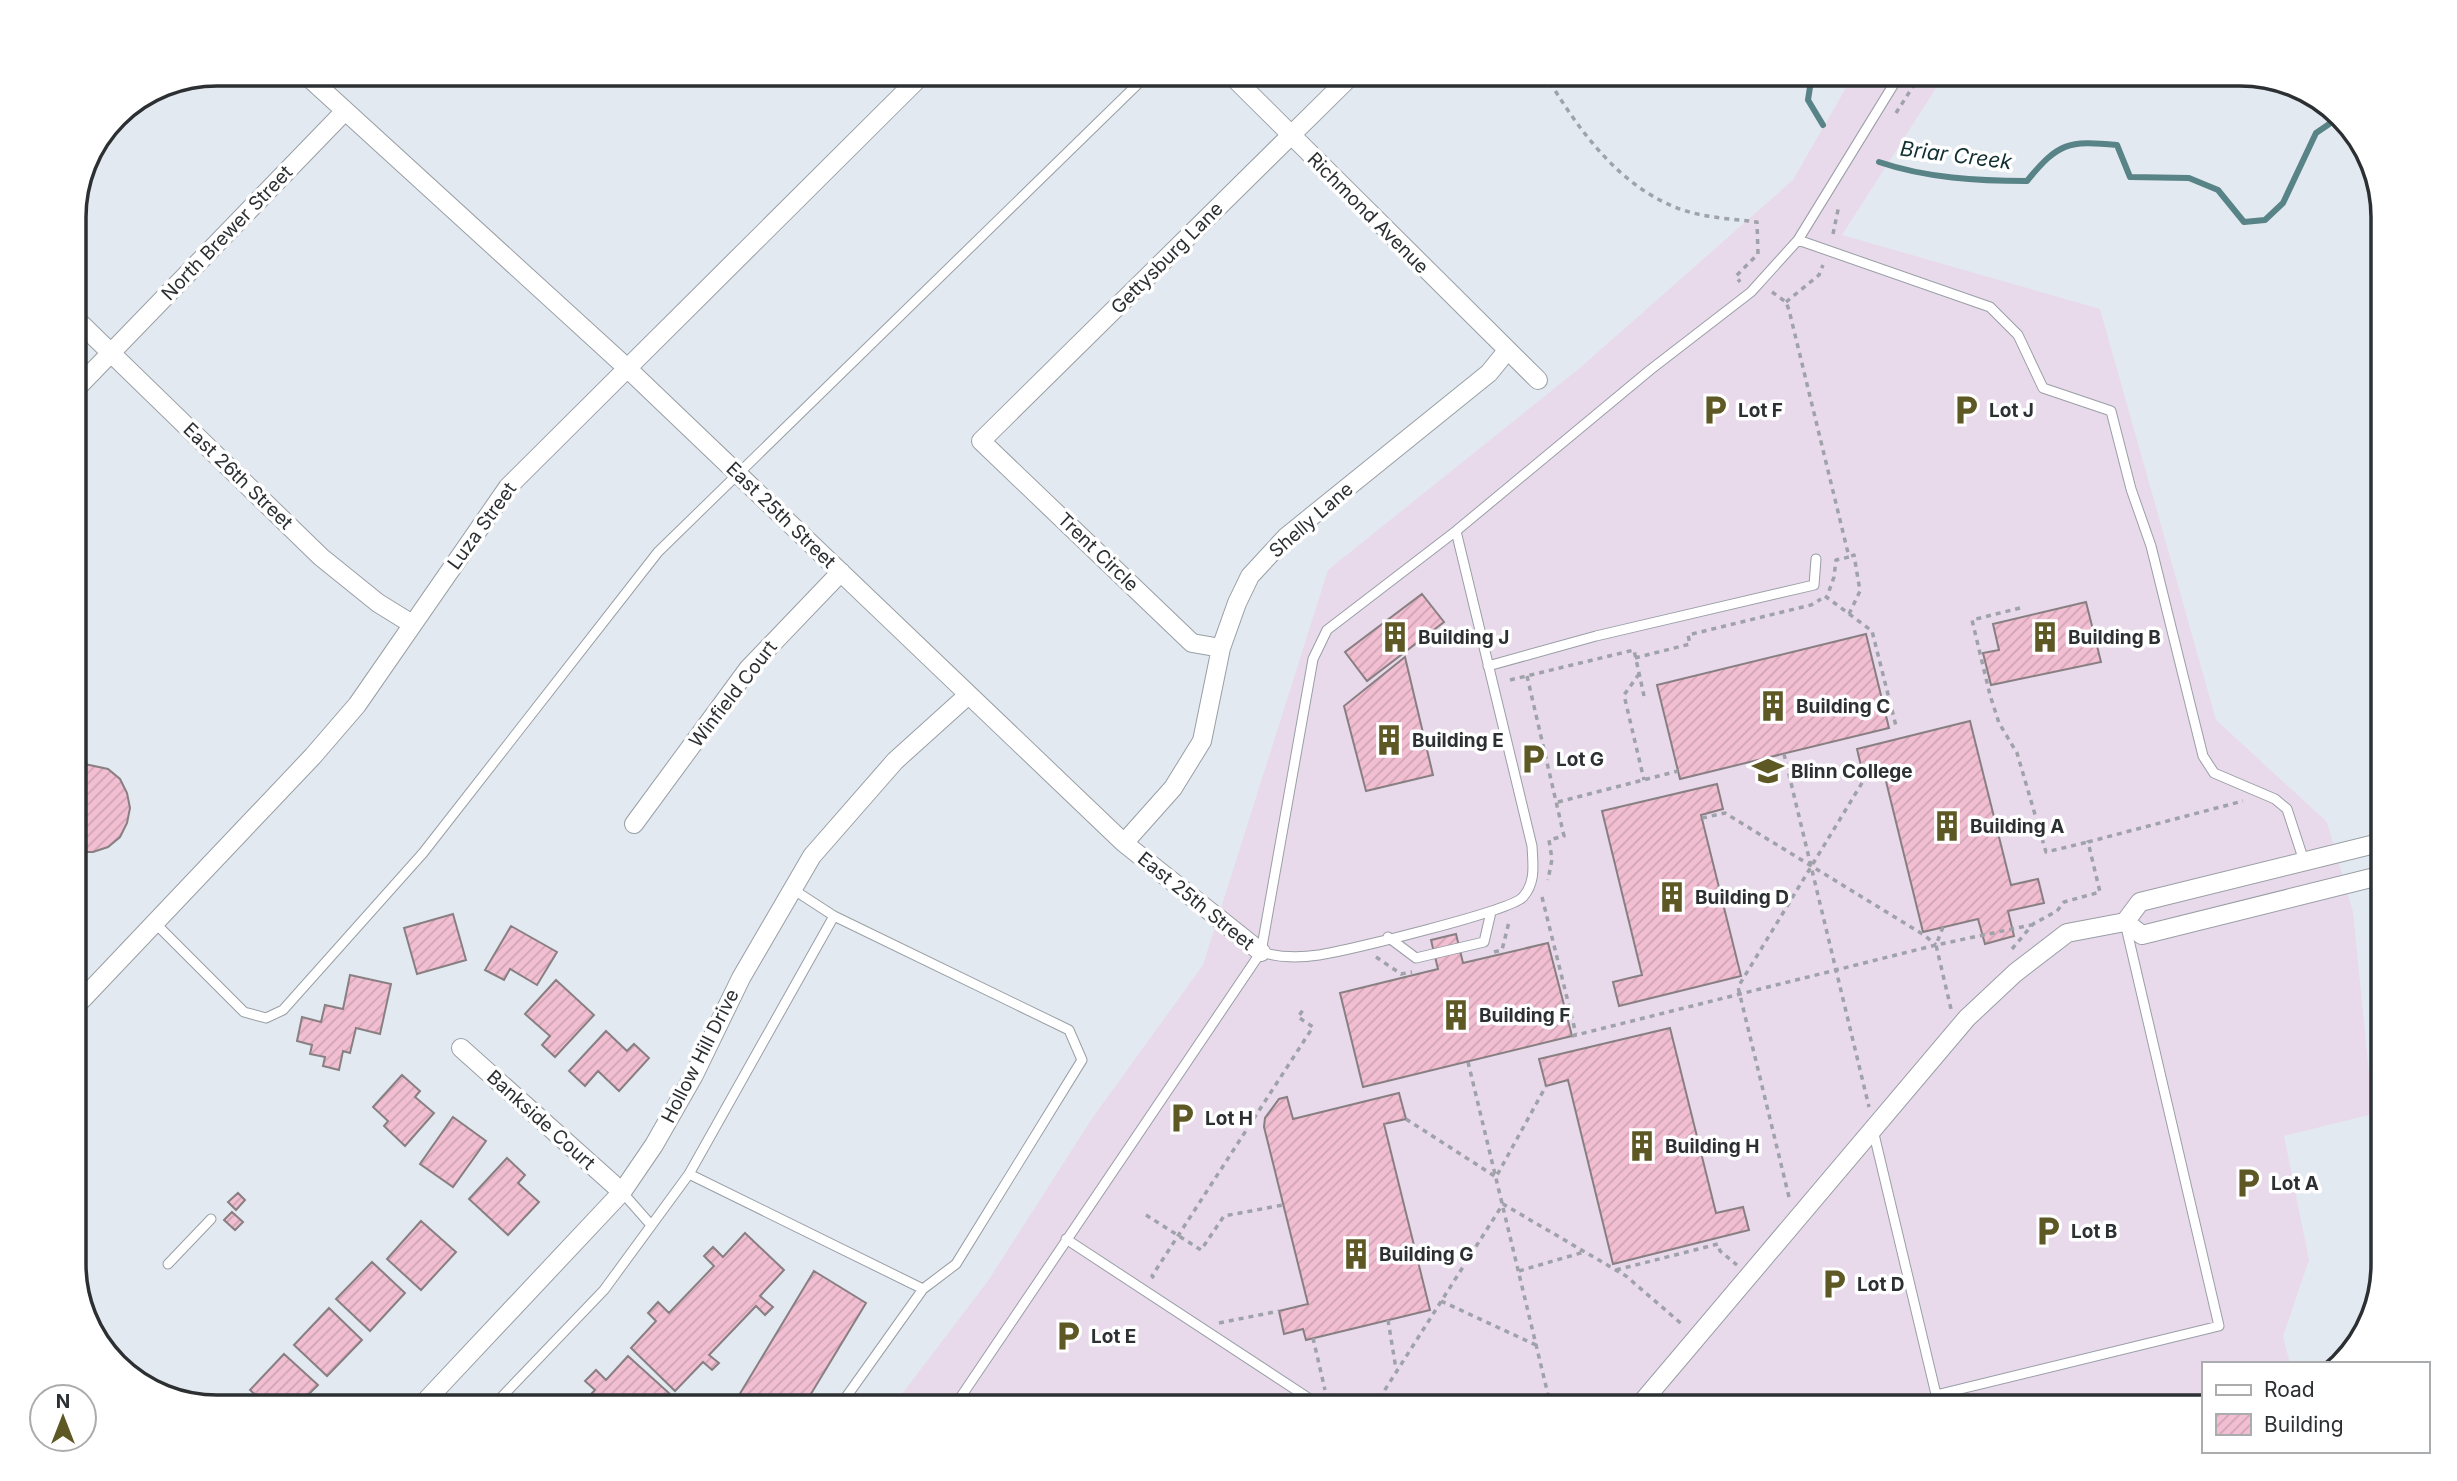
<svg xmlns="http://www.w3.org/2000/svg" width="2457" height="1481" font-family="Inter,sans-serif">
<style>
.education{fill:#e8d9eb}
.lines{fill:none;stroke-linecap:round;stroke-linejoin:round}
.stream{stroke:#588387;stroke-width:6}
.building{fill:url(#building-hatch);stroke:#887f82;stroke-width:2}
.lane-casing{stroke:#999fa5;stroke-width:11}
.street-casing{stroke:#999fa5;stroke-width:20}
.path{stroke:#9fa3a9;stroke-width:3.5;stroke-dasharray:5 5;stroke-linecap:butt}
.lane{stroke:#fff;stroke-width:9}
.street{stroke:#fff;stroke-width:18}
.labels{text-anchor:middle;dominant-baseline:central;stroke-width:7;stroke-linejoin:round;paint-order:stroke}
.street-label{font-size:19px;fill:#2d3032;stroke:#fff}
.poi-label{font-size:19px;font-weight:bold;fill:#2d3032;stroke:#fff;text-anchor:start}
.water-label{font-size:21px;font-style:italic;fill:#102f32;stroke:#fff}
.rim{fill:none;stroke:#2d3032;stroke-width:3.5}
</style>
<defs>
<pattern id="building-hatch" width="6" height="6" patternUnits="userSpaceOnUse" patternTransform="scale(1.75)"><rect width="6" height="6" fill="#f2bed1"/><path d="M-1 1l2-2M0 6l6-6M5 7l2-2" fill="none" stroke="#d0a4b4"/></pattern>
</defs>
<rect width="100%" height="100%" fill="#e3e9f0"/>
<!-- education -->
<path class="education" d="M1854,74h91l-103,161 258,74 116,411 111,102 26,90 20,202 -89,22 25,124 -26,76 7,28h-87v43h-1311l96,-126 103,-161 112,-155 125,-395 253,-203 212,-187z"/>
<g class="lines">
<!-- stream -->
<path class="stream" d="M1812,74l-4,26 15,25
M1879,162c47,16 99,19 148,19 31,-38 41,-41 90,-36l13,32 59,1 29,12 26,32 21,-2 18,-17 33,-70 22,-15"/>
</g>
<!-- building -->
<path class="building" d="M1422,594l22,28 -77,59 -22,-29z
M2086,602l15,60 -110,23 -8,-32 16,-3 -6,-26z
M1866,634l23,94 -209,51 -23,-94z
M1405,657l28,118 -67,16 -22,-85z
M1970,721l41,164 27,-6 6,24 -36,8 6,25 -29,8 -7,-25 -55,13 -40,-163 -20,5 -6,-25z
M80,763l28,6 12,10 7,14 3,15 -3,15 -7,14 -12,10 -15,5h-19v-88z
M1717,784l6,25 -22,6 40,161 -122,30 -6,-24 29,-7 -40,-164z
M453,914l13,46 -49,14 -13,-46z
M511,926l46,26 -20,33 -27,-16 -6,11 -19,-10z
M1456,934l7,29 85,-20 24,93 -209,51 -23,-94 98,-24 -7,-29z
M350,975l41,9 -11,50 -24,-6 -6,25 -7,-2 -4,19 -16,-4 2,-9 -15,-3 2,-9 -15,-4 5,-24 19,5 4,-17 18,4z
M556,980l38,35 -39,42 -13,-12 8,-9 -25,-22z
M1670,1028l46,185 27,-6 6,23 -136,34 -45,-184 -22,6 -7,-27z
M606,1031l21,20 7,-7 15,14 -30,33 -21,-20 -13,15 -16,-15z
M402,1075l18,16 -5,6 19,16 -29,33 -21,-20 4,-5 -15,-14z
M1399,1093l7,26 -22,5 46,186 -124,30 -3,-11 -19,5 -5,-23 29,-7 -44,-177 1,-9 14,-19 8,-2 6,22z
M453,1117l33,24 -33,46 -33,-23z
M507,1158l18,17 -7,8 21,19 -31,33 -39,-36z
M238,1193l7,7 -9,10 -8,-8z
M232,1212l11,10 -8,8 -11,-10z
M421,1221l35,31 -35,38 -34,-31z
M745,1233l39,37 -24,26 13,11 -8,8 -9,-9 -47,49 10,8 -7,7 -9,-8 -28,29 -44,-43 25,-27 -8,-8 10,-11 11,11 45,-47 -10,-10 9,-9 10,10z
M372,1262l33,31 -35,38 -34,-32z
M814,1271l52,32 -63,104h-48l-17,-10z
M329,1308l33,32 -35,36 -33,-31z
M284,1354l34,31 -22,22h-27l-19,-17z
M628,1356l42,38 -12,13h-79l16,-17 -10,-9 11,-11 10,10z"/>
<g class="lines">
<defs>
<path id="lane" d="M1798,240l192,67 28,28 25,53 68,23 20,78 20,57 52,210 11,17 61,26 12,10 17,52
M1488,666l108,-30 218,-51 2,-26
M794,890l40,26 235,114 13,30 -126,204 -33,25 -84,118
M153,921l91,91 22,6 17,-8 140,-157 235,-301 490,-478
M1388,937l28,21 68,-16 7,-30
M1261,952c20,6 37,6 58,3 27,-4 192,-44 204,-58 13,-15 10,-32 9,-51l-76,-315
M1873,1130l66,277
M689,1174l234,115
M622,1192l29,33
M1066,1239l256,168
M168,1264l43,-45
M1936,1395l283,-69 -93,-399
M492,1407l112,-117 85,-116 145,-258
M954,1407l307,-455 52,-293 14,-29 129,-99 194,-161 101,-78 47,-52 102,-166"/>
<path id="street" d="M305,74l321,293 498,476 137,109
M1230,74l308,306
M74,317l247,240 57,46 34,21
M74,391l270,-279
M1221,648l-29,-5 -211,-202 372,-367
M634,824l114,-155 93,-97
M1124,843l49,-55 29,-47 19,-93 16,-45 13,-27 36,-39 203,-164 17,-21
M2125,922l17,13 241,-60
M74,1008l239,-252 44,-51 151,-218 415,-413
M461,1048l161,144
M420,1407l202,-215 32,-47 40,-70 47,-97 71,-122 83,-95 72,-65
M1638,1407l329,-389 48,-45 52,-40 58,-11 15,-20 243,-60"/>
</defs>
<!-- lane casing -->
<use href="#lane" class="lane-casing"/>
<!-- street casing -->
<use href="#street" class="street-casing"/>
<!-- path -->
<path class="path" d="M1545,74c32,54 75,115 138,136 24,8 50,9 74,12l1,32 -22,22 4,6
M1896,113l25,-39
M1833,234l6,-29
M1772,292l14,10 3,8 60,247 -13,3 -2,17 -5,14
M1786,302l33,-27 4,-10
M1825,596l47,35 24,95
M2020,608l-48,12 18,75 9,28 18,30 29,99 42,-10
M1849,614l11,-23 -6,-36 -5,2
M1635,658l55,-14 -2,-9 123,-30 10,-6
M1639,674l-15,21 20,85
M1527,676l37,160 -15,4 3,19 -4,21
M1510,680l124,-30 10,46
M1784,754l85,353
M1558,802l120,-31
M1702,818l23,-5 199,122 12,10
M1542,897l34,137
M1943,927l-7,18 15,64
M2012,949l21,-25 24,-13 7,-9 36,-10 -12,-50 155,-41
M1494,952l8,-2 7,-28
M1376,957l25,17 11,-2
M1572,1036l364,-91 95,-20
M1468,1062l83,345
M1406,1119l90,58 50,-91
M1789,1197l-51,-210 127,-209 19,-5
M1146,1215l55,35 23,-34 59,-11
M1616,1270l102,-26 2,7 17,14
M1519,1271l65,-19
M1154,1278l-2,-2 161,-249 -15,-10 5,-7
M1441,1301l97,45
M1388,1320l8,49
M1219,1323l60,-12
M1313,1338l12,52
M1333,1395l18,12
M1374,1407l129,-203 123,72 58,50"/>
<!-- lane -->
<use href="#lane" class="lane"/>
<!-- street -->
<use href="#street" class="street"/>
</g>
<!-- icons -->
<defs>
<symbol id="parking-bare" viewBox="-9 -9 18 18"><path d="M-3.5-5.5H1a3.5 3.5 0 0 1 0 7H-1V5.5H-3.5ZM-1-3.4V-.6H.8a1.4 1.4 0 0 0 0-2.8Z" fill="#5d5824" stroke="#fff" stroke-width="2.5" paint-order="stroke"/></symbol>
<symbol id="building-bare" viewBox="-9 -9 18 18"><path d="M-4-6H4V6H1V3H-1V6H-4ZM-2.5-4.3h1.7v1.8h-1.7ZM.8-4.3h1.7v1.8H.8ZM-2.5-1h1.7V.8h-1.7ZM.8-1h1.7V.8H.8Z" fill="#5d5824" stroke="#fff" stroke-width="2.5" paint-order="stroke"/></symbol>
<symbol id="university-bare" viewBox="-9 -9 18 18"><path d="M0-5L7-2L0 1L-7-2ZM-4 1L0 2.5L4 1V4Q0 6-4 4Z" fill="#5d5824" stroke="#fff" stroke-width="2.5" paint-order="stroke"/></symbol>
</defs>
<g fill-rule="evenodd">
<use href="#parking-bare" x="1693" y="388" width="44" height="44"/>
<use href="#parking-bare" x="1944" y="388" width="44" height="44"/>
<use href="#building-bare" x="1373" y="615" width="44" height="44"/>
<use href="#building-bare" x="2023" y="615" width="44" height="44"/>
<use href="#building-bare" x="1751" y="684" width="44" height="44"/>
<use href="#building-bare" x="1367" y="718" width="44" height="44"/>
<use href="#parking-bare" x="1511" y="737" width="44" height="44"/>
<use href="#university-bare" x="1746" y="749" width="44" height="44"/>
<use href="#building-bare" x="1925" y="804" width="44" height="44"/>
<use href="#building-bare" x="1650" y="875" width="44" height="44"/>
<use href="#building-bare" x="1434" y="993" width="44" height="44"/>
<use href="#parking-bare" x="1160" y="1096" width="44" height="44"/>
<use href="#building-bare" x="1620" y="1124" width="44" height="44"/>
<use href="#parking-bare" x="2226" y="1161" width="44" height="44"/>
<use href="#parking-bare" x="2026" y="1209" width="44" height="44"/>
<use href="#building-bare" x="1334" y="1232" width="44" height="44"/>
<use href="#parking-bare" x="1812" y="1262" width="44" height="44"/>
<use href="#parking-bare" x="1046" y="1314" width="44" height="44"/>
</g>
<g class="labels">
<!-- street labels -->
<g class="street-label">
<text transform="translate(1368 213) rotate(45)">Richmond Avenue</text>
<text transform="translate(227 233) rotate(-46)">North Brewer Street</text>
<text transform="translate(1167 258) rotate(-45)">Gettysburg Lane</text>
<text transform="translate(238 476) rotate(44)">East 26th Street</text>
<text transform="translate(781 515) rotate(44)">East 25th Street</text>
<text transform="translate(1311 520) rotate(-41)">Shelly Lane</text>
<text transform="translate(482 526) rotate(-54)">Luza Street</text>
<text transform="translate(1098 552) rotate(44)">Trent Circle</text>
<text transform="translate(733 694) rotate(-52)">Winfield Court</text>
<text transform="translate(1196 901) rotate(39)">East 25th Street</text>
<text transform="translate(700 1056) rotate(-63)">Hollow Hill Drive</text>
<text transform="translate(541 1120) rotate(42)">Bankside Court</text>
</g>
<!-- poi labels -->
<g class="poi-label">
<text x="1738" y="410">Lot F</text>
<text x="1989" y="410">Lot J</text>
<text x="1418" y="637">Building J</text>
<text x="2068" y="637">Building B</text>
<text x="1796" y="706">Building C</text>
<text x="1412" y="740">Building E</text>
<text x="1556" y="759">Lot G</text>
<text x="1791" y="771">Blinn College</text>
<text x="1970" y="826">Building A</text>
<text x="1695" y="897">Building D</text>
<text x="1479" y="1015">Building F</text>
<text x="1205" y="1118">Lot H</text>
<text x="1665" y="1146">Building H</text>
<text x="2271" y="1183">Lot A</text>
<text x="2071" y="1231">Lot B</text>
<text x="1379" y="1254">Building G</text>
<text x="1857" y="1284">Lot D</text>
<text x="1091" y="1336">Lot E</text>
</g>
<!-- water labels -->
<g class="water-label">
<text transform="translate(1956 155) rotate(7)">Briar Creek</text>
</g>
</g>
<!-- crop -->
<path d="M0 0H2457V1481H0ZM217 86H2240A131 131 0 0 1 2371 217V1264A131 131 0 0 1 2240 1395H217A131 131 0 0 1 86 1264V217A131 131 0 0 1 217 86Z" fill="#fff" fill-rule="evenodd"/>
<path class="rim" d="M217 86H2240A131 131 0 0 1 2371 217V1264A131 131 0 0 1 2240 1395H217A131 131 0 0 1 86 1264V217A131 131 0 0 1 217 86Z"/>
<!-- legend -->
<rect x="2202" y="1362" width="228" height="91" fill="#ffffff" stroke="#abacad" stroke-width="2"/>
<rect x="2216" y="1385" width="35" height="10" fill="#ffffff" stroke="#abacad" stroke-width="2"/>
<text x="2264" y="1397" font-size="21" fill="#2d3032">Road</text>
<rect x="2216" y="1414" width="35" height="21" fill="url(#building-hatch)" stroke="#abacad" stroke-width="2"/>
<text x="2264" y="1432" font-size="21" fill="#2d3032">Building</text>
<!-- north arrow -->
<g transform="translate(63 1418)"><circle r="33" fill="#ffffff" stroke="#abacad" stroke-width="2"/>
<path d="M0-5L12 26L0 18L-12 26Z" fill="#5d5824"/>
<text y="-10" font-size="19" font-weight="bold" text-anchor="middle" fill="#2d3032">N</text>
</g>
</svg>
